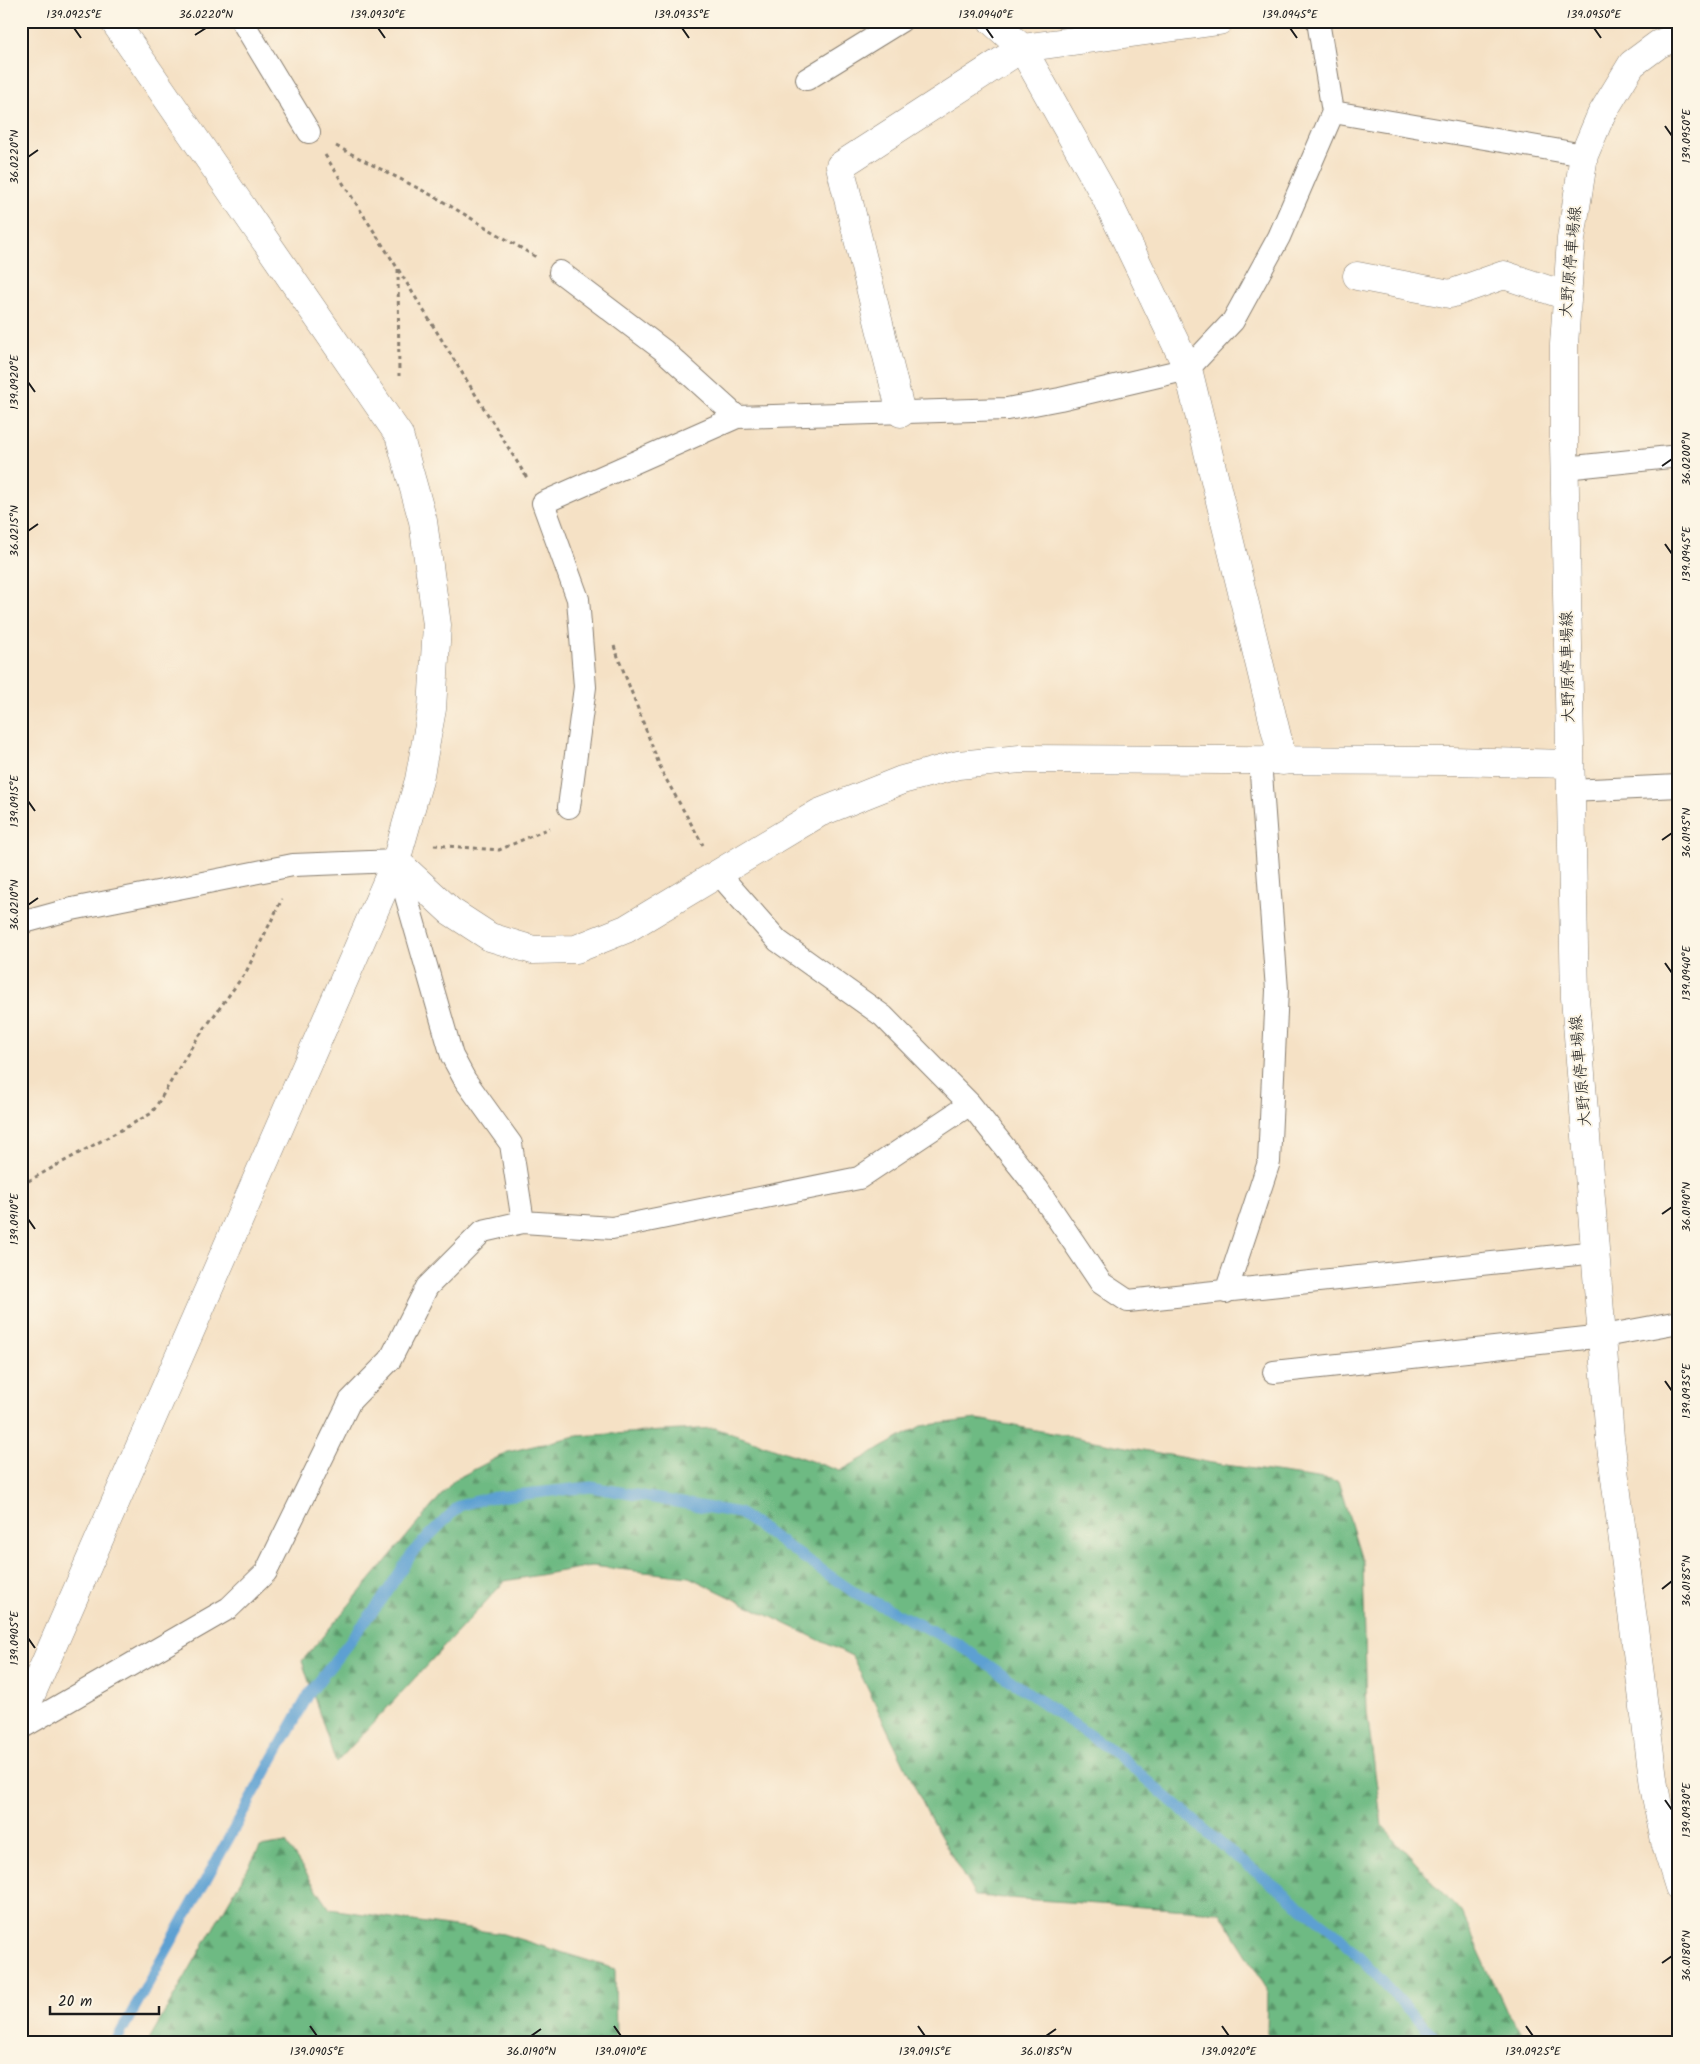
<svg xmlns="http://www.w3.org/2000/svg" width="1700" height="2064" font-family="Kalam,'Klee One',sans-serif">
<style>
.forest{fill:url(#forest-firs);stroke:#456b50}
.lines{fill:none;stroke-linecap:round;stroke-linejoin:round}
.stream{stroke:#5da0d2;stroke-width:11}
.lane-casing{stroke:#887e70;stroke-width:24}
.street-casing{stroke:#887e70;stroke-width:29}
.secondary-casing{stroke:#887e70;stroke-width:29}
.path{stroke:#887e70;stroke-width:3;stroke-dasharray:4 4;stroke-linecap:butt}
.lane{stroke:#fff;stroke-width:22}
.street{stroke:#fff;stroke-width:28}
.secondary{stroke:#fff;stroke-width:28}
.ticks{fill:none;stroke:#1c1c1c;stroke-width:2}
.labels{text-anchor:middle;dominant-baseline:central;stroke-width:4;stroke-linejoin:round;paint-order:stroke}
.street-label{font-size:16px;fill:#1c1c1c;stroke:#fcf5e5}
.neatline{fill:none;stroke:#1c1c1c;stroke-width:2}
.ticks-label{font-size:12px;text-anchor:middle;fill:#1c1c1c}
</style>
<defs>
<pattern id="forest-firs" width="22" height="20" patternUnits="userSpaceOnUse" patternTransform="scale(1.25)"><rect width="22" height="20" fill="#6eba83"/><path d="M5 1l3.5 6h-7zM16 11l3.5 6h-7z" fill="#5a966a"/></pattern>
</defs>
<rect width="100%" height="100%" fill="#fcf5e5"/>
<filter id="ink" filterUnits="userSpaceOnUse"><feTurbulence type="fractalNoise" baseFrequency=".02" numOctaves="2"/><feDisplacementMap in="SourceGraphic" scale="10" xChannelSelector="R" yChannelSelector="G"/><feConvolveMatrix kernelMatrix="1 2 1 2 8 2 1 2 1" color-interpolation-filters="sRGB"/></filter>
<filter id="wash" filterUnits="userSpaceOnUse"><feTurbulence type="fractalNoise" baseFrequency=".0096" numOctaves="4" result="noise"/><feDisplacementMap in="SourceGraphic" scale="20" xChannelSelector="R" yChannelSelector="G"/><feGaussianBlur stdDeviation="1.12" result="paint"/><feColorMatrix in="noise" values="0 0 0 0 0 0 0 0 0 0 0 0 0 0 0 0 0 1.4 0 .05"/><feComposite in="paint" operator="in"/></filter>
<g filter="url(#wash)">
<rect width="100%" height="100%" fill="#f5e1c5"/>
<!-- forest -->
<path class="forest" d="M977,1419l235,44 126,18 25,82 4,149 15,114 79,86 45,98 25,33h-256l-9,-9 1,-46 -47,-76 -245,-16 -46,-80 -77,-160 -163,-79 -98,-11 -86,15 -169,182 -34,-102 152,-181 54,-28 68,-16 139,-8 125,43 81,-45z
M286,1843l44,66 173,25 112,35 1,74h-469l113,-196z"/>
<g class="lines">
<!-- stream -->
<path class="stream" d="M115,2043l194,-349 72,-93 32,-49 46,-46 28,-8 104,-11 148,26 113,78 106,53 160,111 116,100 104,80 102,108"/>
</g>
</g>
<g filter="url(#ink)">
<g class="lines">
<defs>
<path id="lane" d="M242,21l67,111
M807,79l94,-58
M1333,112l251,43
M560,272l103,78 74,67 270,-8 53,-10 128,-30 45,-48 46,-84 54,-125 -15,-91
M1565,468l114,-12
M1570,791l109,-5
M569,807l16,-120 -7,-88 -35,-96 194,-86
M718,873l60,68 105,75 87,88 67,84 64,95 27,18 468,-49
M21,923l51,-14 221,-44 103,-4 56,195 13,24 46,64 12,78
M1226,1292l43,-130 8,-172 -17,-230
M1274,1372l330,-36 75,-14
M21,1728l208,-120 37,-36 84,-171 40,-41 37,-73 56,-56 40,-9 89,6 247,-50 111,-74"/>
<path id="street" d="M992,21l30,27 83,148 83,173 95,392
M1357,276l93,18 54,-19 63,21
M901,413l-61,-247 182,-118 197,-27"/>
<path id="secondary" d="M1679,36l-20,8 -27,20 -31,51 -17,40 -13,84 -7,106v97l11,556 35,440 44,348 11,56 14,45
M396,861l54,50 40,26 43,13 43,-1 50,-20 193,-116 83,-33 56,-15 62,-6 432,2 118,3
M21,1718l375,-857 23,-81 13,-71 5,-84 -14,-104 -24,-86 -285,-414"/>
</defs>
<!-- lane casing -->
<use href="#lane" class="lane-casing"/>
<!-- street casing -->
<use href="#street" class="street-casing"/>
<!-- secondary casing -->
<use href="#secondary" class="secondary-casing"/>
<!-- path -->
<path class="path" d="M336,146l101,52 99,59
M325,155l73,114 129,209
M398,269l1,107
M614,646l48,126 41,73
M434,845l65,5 51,-22
M21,1185l131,-72 42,-70 52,-71 36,-73"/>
<!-- lane -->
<use href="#lane" class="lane"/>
<!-- street -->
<use href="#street" class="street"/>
<!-- secondary -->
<use href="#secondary" class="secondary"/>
</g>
</g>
<!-- ticks -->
<path class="ticks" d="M74,28l7,10M378,28l7,10M682,28l7,10M986,28l7,10M1290,28l7,10M1594,28l7,10M195,35l11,-7M1665,126l7,10M28,157l10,-7M28,382l7,10M1662,466l10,-7M28,531l10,-7M1665,544l7,10M28,801l7,10M1662,840l10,-7M28,905l10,-7M1665,963l7,10M1662,1214l10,-7M28,1219l7,10M1665,1381l7,10M1662,1589l10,-8M28,1638l7,10M1665,1800l7,10M1662,1963l10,-7M310,2026l7,10M614,2026l7,10M918,2026l7,10M1222,2026l7,10M1526,2026l7,10M531,2036l10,-7M1046,2036l10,-7"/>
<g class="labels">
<!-- street labels -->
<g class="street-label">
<text transform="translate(1571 262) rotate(-85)">大野原停車場線</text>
<text transform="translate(1568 667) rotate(-91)">大野原停車場線</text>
<text transform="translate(1581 1071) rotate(-95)">大野原停車場線</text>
</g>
</g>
<!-- margin -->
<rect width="1700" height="2064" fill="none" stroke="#fcf5e5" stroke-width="55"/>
<!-- scale -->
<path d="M50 2006v8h109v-8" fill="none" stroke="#1c1c1c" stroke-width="2.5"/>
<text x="58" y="2006" font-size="15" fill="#1c1c1c" stroke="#fcf5e5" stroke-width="4" paint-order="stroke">20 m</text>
<rect x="28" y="28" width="1644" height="2008" class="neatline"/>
<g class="ticks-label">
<text x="74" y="18">139.0925°E</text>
<text x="206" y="18">36.0220°N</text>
<text x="378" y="18">139.0930°E</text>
<text x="682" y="18">139.0935°E</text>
<text x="986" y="18">139.0940°E</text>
<text x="1290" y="18">139.0945°E</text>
<text x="1594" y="18">139.0950°E</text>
<text transform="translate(1686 136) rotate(-90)" y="4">139.0950°E</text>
<text transform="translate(14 157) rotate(-90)" y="4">36.0220°N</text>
<text transform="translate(14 382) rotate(-90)" y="4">139.0920°E</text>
<text transform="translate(1686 459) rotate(-90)" y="4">36.0200°N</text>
<text transform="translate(14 531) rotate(-90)" y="4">36.0215°N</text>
<text transform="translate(1686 554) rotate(-90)" y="4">139.0945°E</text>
<text transform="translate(14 801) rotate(-90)" y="4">139.0915°E</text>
<text transform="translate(1686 833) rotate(-90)" y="4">36.0195°N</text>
<text transform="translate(14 905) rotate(-90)" y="4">36.0210°N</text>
<text transform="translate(1686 973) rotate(-90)" y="4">139.0940°E</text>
<text transform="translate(1686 1207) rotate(-90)" y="4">36.0190°N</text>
<text transform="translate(14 1219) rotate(-90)" y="4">139.0910°E</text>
<text transform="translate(1686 1391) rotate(-90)" y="4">139.0935°E</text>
<text transform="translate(1686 1581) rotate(-90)" y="4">36.0185°N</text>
<text transform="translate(14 1638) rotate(-90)" y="4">139.0905°E</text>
<text transform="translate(1686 1810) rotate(-90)" y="4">139.0930°E</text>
<text transform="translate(1686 1956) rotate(-90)" y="4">36.0180°N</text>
<text x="317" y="2055">139.0905°E</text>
<text x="531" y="2055">36.0190°N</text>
<text x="621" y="2055">139.0910°E</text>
<text x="925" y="2055">139.0915°E</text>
<text x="1046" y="2055">36.0185°N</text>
<text x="1229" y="2055">139.0920°E</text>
<text x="1533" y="2055">139.0925°E</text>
</g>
</svg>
